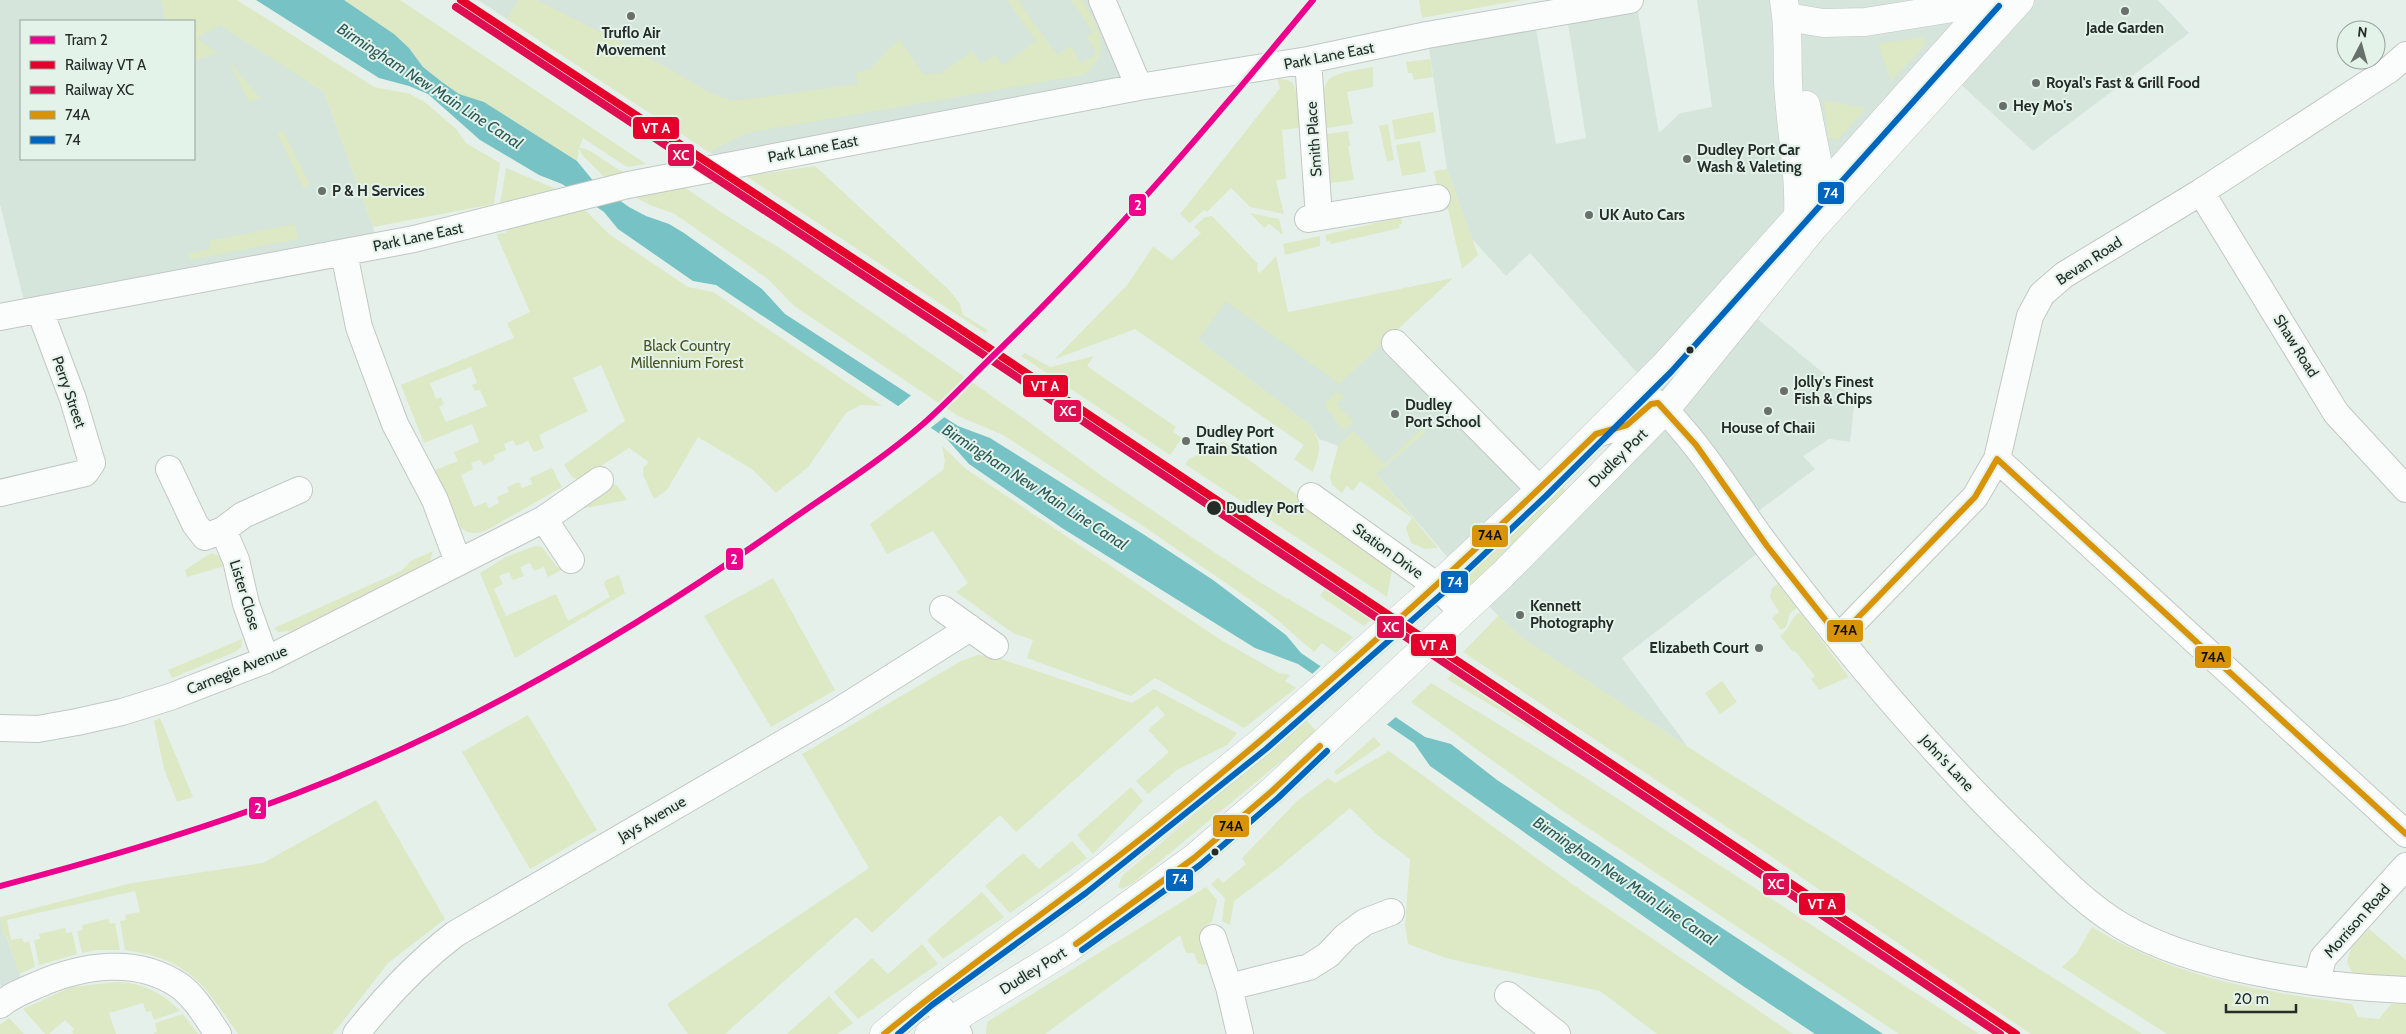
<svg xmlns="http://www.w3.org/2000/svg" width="2406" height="1034" font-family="Cabin,sans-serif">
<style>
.built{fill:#d5e5db}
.green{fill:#dde8c4;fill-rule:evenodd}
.water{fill:#76c2c4}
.pier{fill:#e6f0ea}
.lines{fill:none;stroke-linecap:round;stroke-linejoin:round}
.street-casing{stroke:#c1c8c4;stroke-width:28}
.secondary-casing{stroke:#c1c8c4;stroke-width:29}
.highway-casing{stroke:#c1c8c4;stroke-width:29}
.street{stroke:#fbfdfc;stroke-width:26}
.secondary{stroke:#fbfdfc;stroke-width:28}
.highway{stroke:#fbfdfc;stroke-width:28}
.bus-1-casing{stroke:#e3f3e9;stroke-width:10}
.bus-2-casing{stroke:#e3f3e9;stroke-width:10}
.bus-1{stroke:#d89406;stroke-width:6}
.bus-2{stroke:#0065bd;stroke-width:6}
.rail-1-casing{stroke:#e3f3e9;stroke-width:11}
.rail-2-casing{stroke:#e3f3e9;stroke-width:11}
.rail-1{stroke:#e4002b;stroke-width:8}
.rail-2{stroke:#df0d52;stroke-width:8}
.tram-1-casing{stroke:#e3f3e9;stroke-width:10}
.tram-1{stroke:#ec008c;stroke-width:6}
.poi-dot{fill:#69706c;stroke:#e3f3e9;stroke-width:2}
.bus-dot{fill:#252b28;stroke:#e3f3e9;stroke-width:2}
.labels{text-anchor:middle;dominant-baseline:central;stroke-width:4;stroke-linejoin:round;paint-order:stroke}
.poi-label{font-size:15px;font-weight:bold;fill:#252b28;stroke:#e3f3e9;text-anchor:start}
.street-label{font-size:15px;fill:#252b28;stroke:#e3f3e9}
.park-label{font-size:15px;fill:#4a531f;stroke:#e3f3e9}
.stop-label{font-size:15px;font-weight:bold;fill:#252b28;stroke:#e3f3e9;text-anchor:start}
.water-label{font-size:16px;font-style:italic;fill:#2c5a5b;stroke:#e3f3e9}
.line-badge{stroke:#e3f3e9;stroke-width:2}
.badge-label{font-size:14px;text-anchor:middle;font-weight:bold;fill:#fff}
.pale-badge-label{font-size:14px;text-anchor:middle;font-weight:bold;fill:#111}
</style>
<rect width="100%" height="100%" fill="#e6f0ea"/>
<!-- built -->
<path class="built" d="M0,0h161l5,21h-145v138h173v-122l26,-13 104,68 49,135 4,19 -350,67 -27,-109z
M478,0h624l37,87 -410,78z
M1636,0l23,133 21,-20 32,-6 -15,-107h461l31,33 -156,118 -90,-83 -205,235 117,96 -5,43 -21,-3 -26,17 12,13 -67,50 19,27 -145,112 66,89 -166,-109 -24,-22 -122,-142 -38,-28 -19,-7 -9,-14 -112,-85 -45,-93 186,136 44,-40 165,164 41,-39 38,-43 20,-41 -117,-131 -24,23 -34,-37 -25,-70 -20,-134 107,-18 22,127 30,-6 -20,-127z
M0,917l25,73 -14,8 -11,-14z"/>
<!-- green -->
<path class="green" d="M161,0h76l137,87 36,7 16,9 30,26 10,14 34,20 -6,41 -121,23 -49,-135 -104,-67 -24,13 22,15 -22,7 -2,-3v-36h-29z
M344,0h56l246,164 -19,3 -44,-29 -4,10c14,-1 33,22 49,25l-22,6 -23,-23 -4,-7 -2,12 -93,-59 -25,-8 -17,-12 -19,-15 -14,-19 -15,-14z
M518,0h19l97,49 75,43 25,9 124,-17 -2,-11 14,-4 29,-30 25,36 17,-2 31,-22 9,13 15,-9 6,9h3l31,-23 -29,-41h14l-2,2 38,53 14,-9 10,17 16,-9 -10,-17 6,-5 -22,-32h12c14,29 33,51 0,75l-336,58 -38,19 -202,-133z
M1419,0h102l-99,18z
M1923,37l2,8 -34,36 -13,-37z
M1430,59l3,18 -19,3 -2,-7h-4l-2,-11z
M228,60l32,38 -11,4z
M1373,67v20l-26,5 6,32 -27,4c-5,-53 -6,-52 47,-61z
M1277,79c8,0 14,0 18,8l9,40 -22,3 4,48 -10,3 8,33 -34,-7 -19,-19 -24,24 -3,-2 -14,13 -10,-9 100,-126z
M1824,101l42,7 -28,32 -10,-2z
M1433,112l3,20 -41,8 -3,-20z
M1388,124l6,36 -7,1 -8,-35z
M283,131l27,54 -7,3 -26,-55z
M1348,131l2,15h-2l6,34 -24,3 -3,-49z
M1420,141l6,31 -24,4 -6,-31z
M815,166l135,125 10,13 3,11 25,15 -3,3 -239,-157z
M506,168l57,24 -63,12z
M1447,169l31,86 -16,14 -14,-60 -6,1 -8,-39z
M681,185l41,28 59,36 241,168 84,62 93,63 62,41 92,54 -17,16 -14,-10 -8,9 -45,-39 -117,-81 -149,-97 -45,-19 -164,-110 -26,-27 -93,-65 -25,-9 -21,-11z
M581,206l28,28 79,53 25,5 169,114 -22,-1 -14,8 -38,54 -32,26 -24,-24 -54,-32 -31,53 -13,9 -11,-24v-7l6,-6 -20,-14 -50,32 -7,-3 -8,-12 61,-44 -24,-56 -28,13 15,33 -49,24 5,13 -10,4 -6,-11 -12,5 -3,-6 -9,4 2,6 -12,5 1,5 -12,5 -3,-5 -9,3 2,6 -12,6 13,32 12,-5 3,6 10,-5 -2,-6 12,-5 -2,-5 12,-5 3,6 10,-4 -2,-6 22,-10 10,19 -75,43c-10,4 -17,5 -26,-2l-26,-58 23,-9 -4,-9 25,-10 -7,-18 -48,19 -23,-58 113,-47 -7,-15 23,-11 -34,-78 9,-1 7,-8zM471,367l6,16 -5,2 3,6 5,-1 7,16 -41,16 -7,-15 5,-3 -3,-7 -5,2 -6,-16z
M1250,213l29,6 4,16 -14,-11 -5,4z
M1212,216l46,48 -1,7 3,2 16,-17 12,56 165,-34 -114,106 -113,-83 -28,39 112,85c13,20 10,25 3,47l-19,-13 10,-14 -169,-116 -80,30 72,-74 26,-38 19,13 29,-27 -7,-6 11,-10z
M1401,217l1,7h-3l1,4 -69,16 -1,-3h-3l-2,-6z
M295,224l3,15 -108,21 -1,-7 21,-4 -1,-8z
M1320,236v10l-35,9 -2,-11z
M1025,353l25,14 44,-11 -7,10 89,61 -3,5 9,6 -12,17 -149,-99z
M1336,392l9,4 -8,8 17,18 -10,9 -20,-26z
M1422,428l4,4 -50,42 62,74 -13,1 -14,-6 -5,-15 6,-10 -52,-37 -7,10 -6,-5 -5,7 -10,-8 -2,-8 8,-31 15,-15 32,33z
M1223,441l170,124 -6,32 -202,-133 4,-5z
M942,446l24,23 255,171 58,33 11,2 -5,6 11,7 -52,40 -89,-50 -24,18 -104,-38 6,-18 -20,-7 -57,-41 12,-9 -35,-52 -46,23 -17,-30 73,-54 2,-9z
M610,483l7,2 10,15 -47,9z
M1559,484l13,12 -58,53 -10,-10z
M1498,544l11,11 -33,27 -6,2 -6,-2 -1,-3z
M535,546l7,1 16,21 7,-5 2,4 -19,10 -4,-10 -10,4 -4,-8 -10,4 4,9 -11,4 -4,-8 -10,4 4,8 -9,5 12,27 50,-22 12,27 42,-24 -6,-13 2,-4 13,-5 6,18 -110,65 -35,-85 26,-16z
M433,551l-3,10 -138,70 -14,1 -4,-4 127,-57 10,-10z
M211,553l12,4 5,8 -41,12 -2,-7z
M773,578l62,112 -64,37 -67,-111z
M1328,584l43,29 5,3 -12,10 -44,-30z
M1778,584l19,24 -7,5 -4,14 -5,3 -9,-12 7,-6 -9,-15 2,-9z
M1800,612l49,65 -30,13 -8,-11 4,-3 -20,-25 -2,1 -13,-16c11,-8 10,-18 20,-24z
M1498,616l24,22 166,109 454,287h-111l-265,-181 -303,-201z
M242,639l-1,8 -4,4 -65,27 -4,-8z
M978,655l14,1 140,47 22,-14 83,44 -10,12 -50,25 -29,24 -12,-13 33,-29 -21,-22 17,-15 -8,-9 -141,126 -16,-17 -128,118 -16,-16 -131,117h-37l-21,-30 202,-136 -67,-114 159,-93z
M1449,666l8,4 1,-1 101,69 -3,6 -109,-65 5,-5 -7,-5z
M1722,681l15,21 -17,12 -15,-21z
M1431,683l147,90 401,261h-80l-335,-222 -153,-110z
M528,715l69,115 -67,39 -68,-117z
M160,718l33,79 -16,5 -13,-33 -10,-48z
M1306,720l11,12 -185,152 -10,5 -4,-2 4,-11z
M1374,737l7,8 -44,30 -3,-3z
M1389,751l186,135 218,148h-136l-57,-43 -151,-32 -41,-15 -3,-19 5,-66 -34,-25 -26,-26 -73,61 -43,32 -4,24 -8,-4 3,-23 -14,-14 7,-6 5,5 23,-19 -4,-6 55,-57 31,-23 7,5z
M1131,787l12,14 -50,53 -16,-19z
M376,800l69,119 -57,44 -55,71h-95c-35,-50 -47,-74 -113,-84l-5,-29 6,-1 -1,-5 15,-3 -5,-21 -128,29 4,20 11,-2 2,5 5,-2 6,26 -16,7 -12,-38h-4l-3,-19 132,-34 131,-20z
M1072,841l15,17 -77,55 -25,-27 38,-33 16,16z
M1206,887l11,13 -5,22c-21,10 -9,28 -1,43l-13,-1 -4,-11h-8l-6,-18 -135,99h-59l1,-12z
M982,892l22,25 -61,42 -16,-19z
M108,919l2,5 5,-1 5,27h-24l-14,3 -5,-22 6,-1 -1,-5z
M2092,927c86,52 163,63 260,77l6,13 21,2 12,-15h15v30h-239l-105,-67 14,-13z
M65,928l1,5 6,-1 5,22 -38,11 -5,-25 6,-1 -1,-5z
M2369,929l37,31v18l-53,-4 -6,-12 4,-14z
M922,944l16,20 -80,55 -24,-27 38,-34 16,16z
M118,982c25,1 45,11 62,29l-26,9 -3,-9 -5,1 -3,-9 -34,10 7,21h-43l-1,-2 2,-3 -9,-9 -16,14h-4l-22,-25 48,-22z
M829,996l24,27 -16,11h-50z
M183,1014l15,20h-45l4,-3 -2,-8z
M9,1018l15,16h-24v-9z"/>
<!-- water -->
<path class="water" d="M256,0h88l50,34 15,14 14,19 19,15 17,12 25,8 93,59 18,22 34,24 17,9 23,8 15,9 78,56 23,25 173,112 32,12 153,96 70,46 73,55 15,18 124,84 26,7 46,36 386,254h-68l-78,-52 -307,-216 -16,-23 -116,-79 -43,-16 -193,-120 -93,-64 -23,-26 -230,-153 -23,-4 -75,-52 -14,-17 -25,-17 -17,-11 -23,-9 -59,-35 -52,-46 -19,-8 -30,-8z"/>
<!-- pier -->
<path class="pier" d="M914,393l33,22 -19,15 -32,-22z
M1322,665l75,51 -13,11 -74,-51z"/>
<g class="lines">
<defs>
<path id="street" d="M1102,0l37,87
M1308,60l11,157
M2201,192l135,221 70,76
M1308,219l129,-21
M344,253l15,74 14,38 22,59 40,76 23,62
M0,317l414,-78 214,-54 511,-98 169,-27 119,-25 203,-35
M1395,343l145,147
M1596,434l31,-9 24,-21 7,-1c10,8 16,17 24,26 32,36 56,79 85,117 79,105 164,207 259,298 30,29 59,60 94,81 73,44 202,62 286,65
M1997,459l409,375
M169,469l26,55 10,13 18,-7 20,-15 56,-25
M0,493l85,-20 7,-10 -19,-64 -33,-88
M1311,496l126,90 24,25
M544,519l27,41
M223,530l13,30 10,44 20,56
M943,609l52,37
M1839,637l136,-140 22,-38 33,-143 12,-22 22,-19 137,-83 189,-123 16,-14
M0,728l38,1 39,-7 45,-10 48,-15 96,-37 278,-141 56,-39
M1213,938l16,49 11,47
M2317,981l6,-23 83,-92
M1229,987l80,-20 19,-12 18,-19 19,-14 26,-10
M1508,995l49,39
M927,998l15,12 17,24
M0,1005c10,-9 25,-15 37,-20 45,-20 100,-29 143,1 16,12 27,32 38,48
M356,1034c30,-38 61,-71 99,-100l382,-222 133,-84"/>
<path id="secondary" d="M1784,1c5,27 3,53 4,81 2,45 12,89 10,134
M1787,17l36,6 42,-1 101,-16 13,6 13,1 9,-9
M1806,105l19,94 -2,10"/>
<path id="highway" d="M884,1034l43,-36 154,-112 180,-144 176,-156 103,-96 124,-124 328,-366
M929,1034l139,-85 126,-91 78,-67 111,-104 119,-112 164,-166 147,-181 207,-228"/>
</defs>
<!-- street casing -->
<use href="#street" class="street-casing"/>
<!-- secondary casing -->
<use href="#secondary" class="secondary-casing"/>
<!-- highway casing -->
<use href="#highway" class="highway-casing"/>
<!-- street -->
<use href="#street" class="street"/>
<!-- secondary -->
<use href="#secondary" class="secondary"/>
<!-- highway -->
<use href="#highway" class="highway"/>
<defs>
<path id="bus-1" d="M1076,944l118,-86 78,-67 48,-45
M884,1034c87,-71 180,-134 268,-204 155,-124 302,-258 444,-396l31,-9 24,-21 7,-1 38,42 71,101 72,91 136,-140 22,-38 409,375"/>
<path id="bus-2" d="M1082,950l118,-85 78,-67 49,-47
M898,1034l34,-29 154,-112 180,-144 177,-156 103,-97 125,-124 328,-366"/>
</defs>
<!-- bus-1 casing -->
<use href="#bus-1" class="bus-1-casing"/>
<!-- bus-2 casing -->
<use href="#bus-2" class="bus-2-casing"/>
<!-- bus-1 -->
<use href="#bus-1" class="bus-1"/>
<!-- bus-2 -->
<use href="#bus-2" class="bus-2"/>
<defs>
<path id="rail-1" d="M461,0l495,326 1060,708"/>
<path id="rail-2" d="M456,7l495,326 1049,701"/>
</defs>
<!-- rail-1 casing -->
<use href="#rail-1" class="rail-1-casing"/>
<!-- rail-2 casing -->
<use href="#rail-2" class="rail-2-casing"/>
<!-- rail-1 -->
<use href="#rail-1" class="rail-1"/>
<!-- rail-2 -->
<use href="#rail-2" class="rail-2"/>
<defs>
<path id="tram-1" d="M0,886c100,-26 198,-55 295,-92 172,-66 332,-159 483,-265 48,-34 100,-66 145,-105 26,-23 50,-49 75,-73 113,-110 215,-230 315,-351"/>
</defs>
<!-- tram-1 casing -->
<use href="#tram-1" class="tram-1-casing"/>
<!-- tram-1 -->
<use href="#tram-1" class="tram-1"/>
</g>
<!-- markers -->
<g class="poi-dot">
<circle cx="2125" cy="11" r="5"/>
<circle cx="631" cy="16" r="5"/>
<circle cx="2036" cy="83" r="5"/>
<circle cx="2003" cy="106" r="5"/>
<circle cx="1687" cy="159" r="5"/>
<circle cx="322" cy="191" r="5"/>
<circle cx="1589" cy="215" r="5"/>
<circle cx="1784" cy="391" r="5"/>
<circle cx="1768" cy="411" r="5"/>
<circle cx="1395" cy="414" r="5"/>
<circle cx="1186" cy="441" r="5"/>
<circle cx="1520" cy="615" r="5"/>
<circle cx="1759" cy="648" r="5"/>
</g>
<g class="bus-dot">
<circle cx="1690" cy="350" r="4.5"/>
<circle cx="1214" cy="508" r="8"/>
<circle cx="1215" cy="852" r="4.5"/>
</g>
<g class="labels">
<!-- poi labels -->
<g class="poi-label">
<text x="2125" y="28" text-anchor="middle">Jade Garden</text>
<text x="631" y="33" text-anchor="middle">Truflo Air<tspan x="631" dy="17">Movement</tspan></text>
<text x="2046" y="83">Royal's Fast &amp; Grill Food</text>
<text x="2013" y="106">Hey Mo's</text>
<text x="1697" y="150">Dudley Port Car<tspan x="1697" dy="17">Wash &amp; Valeting</tspan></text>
<text x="332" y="191">P &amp; H Services</text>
<text x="1599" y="215">UK Auto Cars</text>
<text x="1794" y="382">Jolly's Finest<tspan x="1794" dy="17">Fish &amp; Chips</tspan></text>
<text x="1405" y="405">Dudley<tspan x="1405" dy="17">Port School</tspan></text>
<text x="1768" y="428" text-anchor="middle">House of Chaii</text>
<text x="1196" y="432">Dudley Port<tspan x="1196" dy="17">Train Station</tspan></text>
<text x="1530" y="606">Kennett<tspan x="1530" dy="17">Photography</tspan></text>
<text x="1749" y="648" text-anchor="end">Elizabeth Court</text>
</g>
<!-- street labels -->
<g class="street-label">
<text transform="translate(1329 56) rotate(-11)">Park Lane East</text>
<text transform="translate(1314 139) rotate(-94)">Smith Place</text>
<text transform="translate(813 149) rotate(-11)">Park Lane East</text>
<text transform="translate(418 237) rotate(-12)">Park Lane East</text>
<text transform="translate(2089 261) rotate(-33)">Bevan Road</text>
<text transform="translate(2296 346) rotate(58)">Shaw Road</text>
<text transform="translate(69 392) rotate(71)">Perry Street</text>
<text transform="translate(1618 458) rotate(-45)">Dudley Port</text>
<text transform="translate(1388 551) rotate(36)">Station Drive</text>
<text transform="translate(245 595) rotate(73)">Lister Close</text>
<text transform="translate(237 670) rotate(-22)">Carnegie Avenue</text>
<text transform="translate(1947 763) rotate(47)">John's Lane</text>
<text transform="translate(652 819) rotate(-30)">Jays Avenue</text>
<text transform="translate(2357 921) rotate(-49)">Morrison Road</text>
<text transform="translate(1033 971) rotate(-32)">Dudley Port</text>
</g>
<!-- park labels -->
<g class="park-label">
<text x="687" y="346">Black Country<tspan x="687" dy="17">Millennium Forest</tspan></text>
</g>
<!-- stop labels -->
<g class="stop-label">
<text x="1226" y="508">Dudley Port</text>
</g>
<!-- water labels -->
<g class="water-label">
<text transform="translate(430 86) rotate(33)">Birmingham New Main Line Canal</text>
<text transform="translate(1035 487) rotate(33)">Birmingham New Main Line Canal</text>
<text transform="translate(1625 881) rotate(34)">Birmingham New Main Line Canal</text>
</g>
</g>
<g class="line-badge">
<rect x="632" y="116" width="48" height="24" rx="5" fill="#e4002b"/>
<rect x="667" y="143" width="28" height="24" rx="5" fill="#df0d52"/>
<rect x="1817" y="181" width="28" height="24" rx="5" fill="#0065bd"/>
<rect x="1128" y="193" width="19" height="24" rx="5" fill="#ec008c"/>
<rect x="1022" y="374" width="47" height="24" rx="5" fill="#e4002b"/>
<rect x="1053" y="399" width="29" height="24" rx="5" fill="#df0d52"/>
<rect x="1471" y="524" width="38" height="24" rx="5" fill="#d89406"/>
<rect x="725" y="547" width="19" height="24" rx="5" fill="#ec008c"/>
<rect x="1440" y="570" width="29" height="24" rx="5" fill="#0065bd"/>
<rect x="1376" y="615" width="29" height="24" rx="5" fill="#df0d52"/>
<rect x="1826" y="619" width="38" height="24" rx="5" fill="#d89406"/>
<rect x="1410" y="633" width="47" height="24" rx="5" fill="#e4002b"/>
<rect x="2194" y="645" width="38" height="24" rx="5" fill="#d89406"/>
<rect x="248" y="796" width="19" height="24" rx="5" fill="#ec008c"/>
<rect x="1212" y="814" width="38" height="24" rx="5" fill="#d89406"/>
<rect x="1165" y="868" width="29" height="24" rx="5" fill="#0065bd"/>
<rect x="1762" y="872" width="28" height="24" rx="5" fill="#df0d52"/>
<rect x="1798" y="892" width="48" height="24" rx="5" fill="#e4002b"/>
</g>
<g class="badge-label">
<text x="656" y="133">VT A</text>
<text x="681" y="160">XC</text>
<text x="1831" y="198">74</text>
<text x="1138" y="210">2</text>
<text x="1045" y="391">VT A</text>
<text x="1068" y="416">XC</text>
<text x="734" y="564">2</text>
<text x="1455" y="587">74</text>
<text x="1391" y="632">XC</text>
<text x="1434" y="650">VT A</text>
<text x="258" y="813">2</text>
<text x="1180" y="884">74</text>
<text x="1776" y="889">XC</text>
<text x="1822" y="909">VT A</text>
</g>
<g class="pale-badge-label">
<text x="1490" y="540">74A</text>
<text x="1845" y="635">74A</text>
<text x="2213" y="662">74A</text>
<text x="1231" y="831">74A</text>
</g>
<!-- legend -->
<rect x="20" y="20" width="175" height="140" fill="#e3f3e9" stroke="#97a39c"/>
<rect x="30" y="36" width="25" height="8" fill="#ec008c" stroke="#97a39c"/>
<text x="65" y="45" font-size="15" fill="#252b28">Tram 2</text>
<rect x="30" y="61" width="25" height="8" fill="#e4002b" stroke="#97a39c"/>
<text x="65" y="70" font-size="15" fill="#252b28">Railway VT A</text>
<rect x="30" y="86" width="25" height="8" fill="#df0d52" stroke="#97a39c"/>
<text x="65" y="95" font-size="15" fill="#252b28">Railway XC</text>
<rect x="30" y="111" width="25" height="8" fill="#d89406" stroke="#97a39c"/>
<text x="65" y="120" font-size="15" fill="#252b28">74A</text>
<rect x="30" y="136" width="25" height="8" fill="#0065bd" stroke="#97a39c"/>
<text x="65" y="145" font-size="15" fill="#252b28">74</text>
<!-- north arrow -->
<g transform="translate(2361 45) rotate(6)"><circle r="24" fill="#e3f3e9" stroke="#97a39c"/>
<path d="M0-4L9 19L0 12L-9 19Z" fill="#69706c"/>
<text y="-8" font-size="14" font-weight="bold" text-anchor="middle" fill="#252b28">N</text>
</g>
<!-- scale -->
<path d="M2226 1004v8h70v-8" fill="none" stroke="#252b28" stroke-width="2.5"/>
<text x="2234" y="1004" font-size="15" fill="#252b28" stroke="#e3f3e9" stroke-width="4" paint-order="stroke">20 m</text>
</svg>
